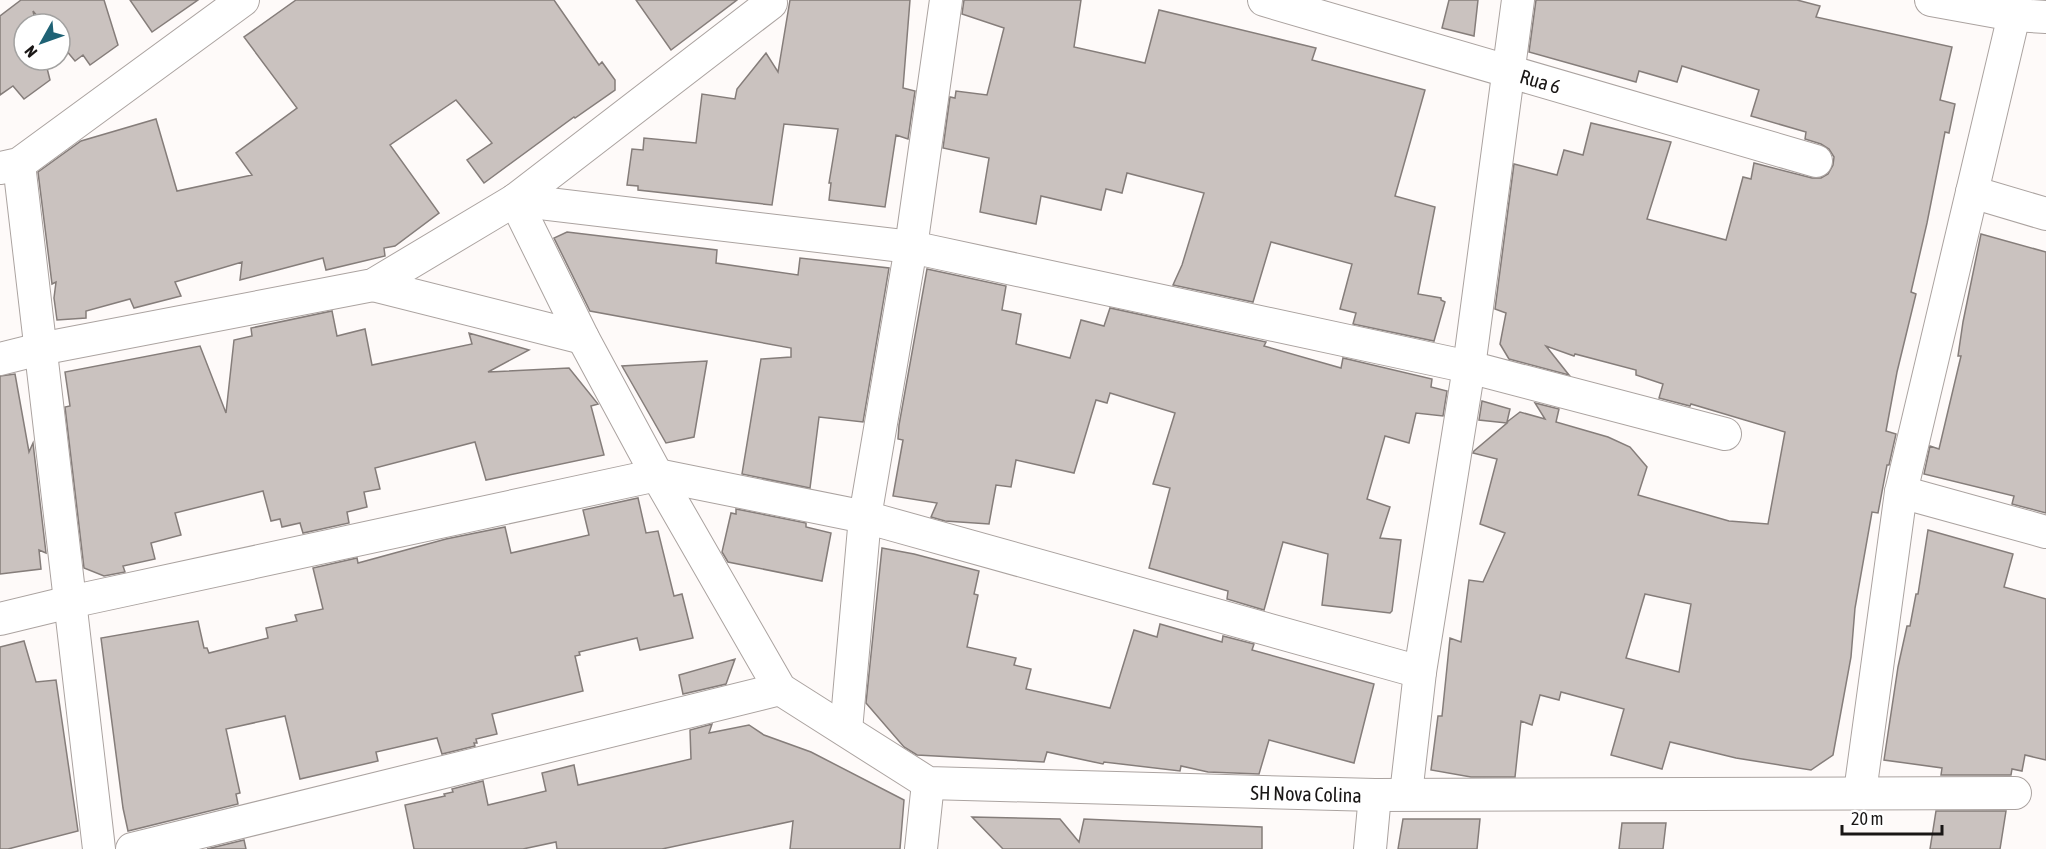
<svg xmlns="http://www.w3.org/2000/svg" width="2046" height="849" font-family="'Asap Condensed',sans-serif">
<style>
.building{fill:#cac2bf;stroke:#857d7a;stroke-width:1.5;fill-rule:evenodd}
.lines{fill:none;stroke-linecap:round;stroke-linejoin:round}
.street-casing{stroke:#aba3a0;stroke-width:34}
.street{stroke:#fff;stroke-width:32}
.labels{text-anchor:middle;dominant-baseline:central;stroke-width:5;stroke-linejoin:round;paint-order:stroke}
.street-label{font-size:20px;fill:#191615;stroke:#fff}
</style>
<rect width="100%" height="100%" fill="#fefaf9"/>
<!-- building -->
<path class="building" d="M21,0h83l14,45 -28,20 -7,-10 -8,6 -15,-18v-19h-16l-11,-13 3,13h-12v36h21l5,20 -26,19 -11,-13 -13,9v-79z
M130,0h68l-46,32z
M296,0h258l45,65 3,-3 13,18v10l-40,28 -1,-1 -90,66 -17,-23 25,-17 -36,-43 -66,45 49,68 -44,33 -11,2 1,8 -59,14 -3,-12 -83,22 2,-18 -67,20 6,14 -47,12 -4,-9 -44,12v7l-29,2 -3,-22 2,-16 -4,2 -14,-112 43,-31 75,-22 21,72 75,-16 -16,-22 61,-45 -53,-71z
M636,0h101l-66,50z
M790,0h120l-7,88 12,3 -7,48 -12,-4 -11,72 -56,-7 2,-17h-2l9,-54 -54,-5 -12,81 -134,-15v-4l-11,-1 5,-36 11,1 1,-12 52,5 6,-49 33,5 2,-10 29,-36 12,19z
M964,0h117l-7,47 71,16 14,-53 157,38 -4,12 113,30 -30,106 40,11 -17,87 23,4v2l4,2 -11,39 -81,-17 3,-11 -16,-4 12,-45 -81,-22 -18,60 -80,-17 9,-20 22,-72 -77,-20 -5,20 -16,-4 -5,21 -60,-14 -5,28 -56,-12 9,-54 -46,-10 7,-51 5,1 1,-7 31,4 17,-67 -42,-14z
M1449,0h29l-4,36 -32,-8z
M1536,0h261l23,6 -4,11 136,30 -12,53 15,4 -6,29 -4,-1 -18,91 -16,69 5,2 -19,78 -11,59 10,3 -7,31h-2l-9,48 -6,-1 -17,96 -4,49 -18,98 -22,15 -75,-12 -66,-16 -8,27 -51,-14 13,-46 -63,-17 -2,8 -19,-5 -8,30 -11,-4 -6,56h-44l-40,-7 7,-54h4l8,-78 11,4 8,-62 14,2 22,-49 -25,-9 17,-65 -24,-6 1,-2 33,-28 -28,-3 3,-19 28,8 -3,13 13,-10 25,7 -10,-16 24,6 -3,13 52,15 22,10 17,20 -9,28 91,26 39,3 17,-92 -94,-28 -1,2 -31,-8 4,-14 -27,-9v-5l-61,-16 -1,2 -28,-10 23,29 -60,-16 -9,-15 6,-31 -11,-4 19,-145 43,11 7,-25 19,5 8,-32 80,19 -24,77 79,21 17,-63 8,2 3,-16 58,15h9l7,-4 5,-9 1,-8 -5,-8 -8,-5 -16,-5 1,-7 -55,-16 8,-26 -77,-24 -5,16 -38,-11 -3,11 -107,-30zM1645,594l46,10 -12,68 -53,-14z
M567,232l150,18 -1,13 82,12 2,-17 89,10 -26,154 -44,-5 -9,71 -68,-14 19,-115 30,-2v-9l-201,-37 -36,-73z
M1981,234l65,18v261l-34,-9 2,-8 -90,-22 6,-28 9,3 22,-93h-3l5,-34z
M927,269l79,17 -4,24 19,4 -5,30 54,14 11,-38 23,6 6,-18 156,34 -2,4 77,22 2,-10 89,21 -1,8 16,4 -4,25 -27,-3 -7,30 -24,-7 -18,63 23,8 -10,31 21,2 -9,71 -2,2 -68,-8 6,-51 -45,-12 -19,68 -37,-11 1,-8 -79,-23 21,-80 -17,-4 22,-71 -65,-20 -3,10 -11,-3 -22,73 -58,-13 -5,27 -15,-2 -7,39 -44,-3 -14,-4 6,-14 -44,-7 10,-56 -5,-1 1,-14z
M332,311l5,25 28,-7 7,36 100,-21 -3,-11 60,17 -41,22 81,-4 29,36 -7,2 13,49 -118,25 -11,-38 -100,26 5,21 -16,3 3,15 -20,5 2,11 -46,10 -3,-10 -18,4 -2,-8 -9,2 -8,-30 -88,22 6,22 -30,8 4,16 -32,7 2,6 -21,4 -20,-8 -19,-161 5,-1 -5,-34 135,-26 26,67 8,-73 18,-4 -1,-8z
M707,361l-13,76 -28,6 -44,-77z
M15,374l14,78 4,-9 13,110 -7,-3 2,19 -41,5v-198z
M638,498l8,35 12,-2 16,65 8,-2 11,44 -53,12 -3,-12 -58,14 1,3 -5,1 8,35 -91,23 5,20 -21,5 1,4h-3l1,3 -33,8 -5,-16 -61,14 2,9 -78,18 -15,-63 -59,13 14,64 -4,1 2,10 -110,27 -5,-23 -22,-170 97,-17 6,27h3l2,5 59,-15 -2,-10 31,-7 -2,-6 28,-6 -10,-41 44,-10 1,5 88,-24 59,-12 6,26 78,-18 -6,-25z
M736,509l70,14v4l25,6 -9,48 -94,-19 -6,-10 9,-39 5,1z
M1928,530l85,24 -9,33 42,12v161l-21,-5 -3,16 -10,-2 -1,6h-70l1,-7 -58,-8 14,-93 9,-41h3l6,-32h2z
M882,548l32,6 65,17 -5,23 4,1 -11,52 49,11 -2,7 17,4 -5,20 84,19 24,-78 23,7 3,-13 62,18 1,-6 31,8 -2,6 122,34 -20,79 -85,-23 -10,34 -51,-2 -27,-6 -1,5 -76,-9 -1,2 -56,-12 -3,10 -127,-7 -13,-8 -38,-44z
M24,641l12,41 20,-2 22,151 -70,18h-8v-202z
M735,659l-9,25 -43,10 -4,-19z
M712,724l-3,9 40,-8 15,10 47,17 93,48 -4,49h-110l3,-28 -131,28h-105l-1,-7 -33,7h-109l-9,-44 40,-9 -1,-2 9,-2 -1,-3 31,-8 5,24 58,-14 -4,-18 32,-8 4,20 113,-26 -1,-29z
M1936,811h70l-6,38h-70z
M972,817l88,2 19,23 5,-23 178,8v22h-259z
M1403,819h77l-3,30h-79z
M1622,823h44l-3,26h-44z
M244,840l2,9h-39z"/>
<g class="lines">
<defs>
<g id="street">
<path id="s1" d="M1264,0l552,161"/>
<path d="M1931,0l83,15 32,2"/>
<path d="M19,164l80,685"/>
<path d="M0,168l19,-4 224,-164"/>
<path d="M1972,192l74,22"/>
<path id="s2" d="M515,200l68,138 74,137 123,214 148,94 447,12 640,-2"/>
<path d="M515,200l396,47 558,120 256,67"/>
<path d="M373,285l210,53"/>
<path d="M0,359l40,-10 333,-64 142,-85 256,-197 -1,-3"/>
<path d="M1901,492l145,40"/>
<path d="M0,619l70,-17 587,-127 208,42 555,155"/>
<path d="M846,730l19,-213 46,-270 35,-247"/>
<path d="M1860,792l41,-300 113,-477 1,-15"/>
<path d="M1406,794l14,-122 49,-305 49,-367"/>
<path d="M132,849l648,-160"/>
<path d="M921,849l7,-66"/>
<path d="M1370,849l5,-54"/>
</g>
</defs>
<!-- street casing -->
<use href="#street" class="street-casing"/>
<!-- street -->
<use href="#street" class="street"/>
</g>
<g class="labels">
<!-- street labels -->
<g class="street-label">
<text stroke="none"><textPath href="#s1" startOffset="288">Rua 6</textPath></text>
<text stroke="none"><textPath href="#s2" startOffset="1110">SH Nova Colina</textPath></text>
</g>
</g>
<!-- north arrow -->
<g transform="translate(42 42) rotate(230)"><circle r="28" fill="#ffffff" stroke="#a3a2a1" stroke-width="1.5"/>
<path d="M0-4.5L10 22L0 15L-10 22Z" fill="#1f6275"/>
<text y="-9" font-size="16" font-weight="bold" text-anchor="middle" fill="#191615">N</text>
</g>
<!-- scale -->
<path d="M1842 825v9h100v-9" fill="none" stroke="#191615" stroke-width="3"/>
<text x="1851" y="825" font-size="18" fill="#191615" stroke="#ffffff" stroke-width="4.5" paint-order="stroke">20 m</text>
</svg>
